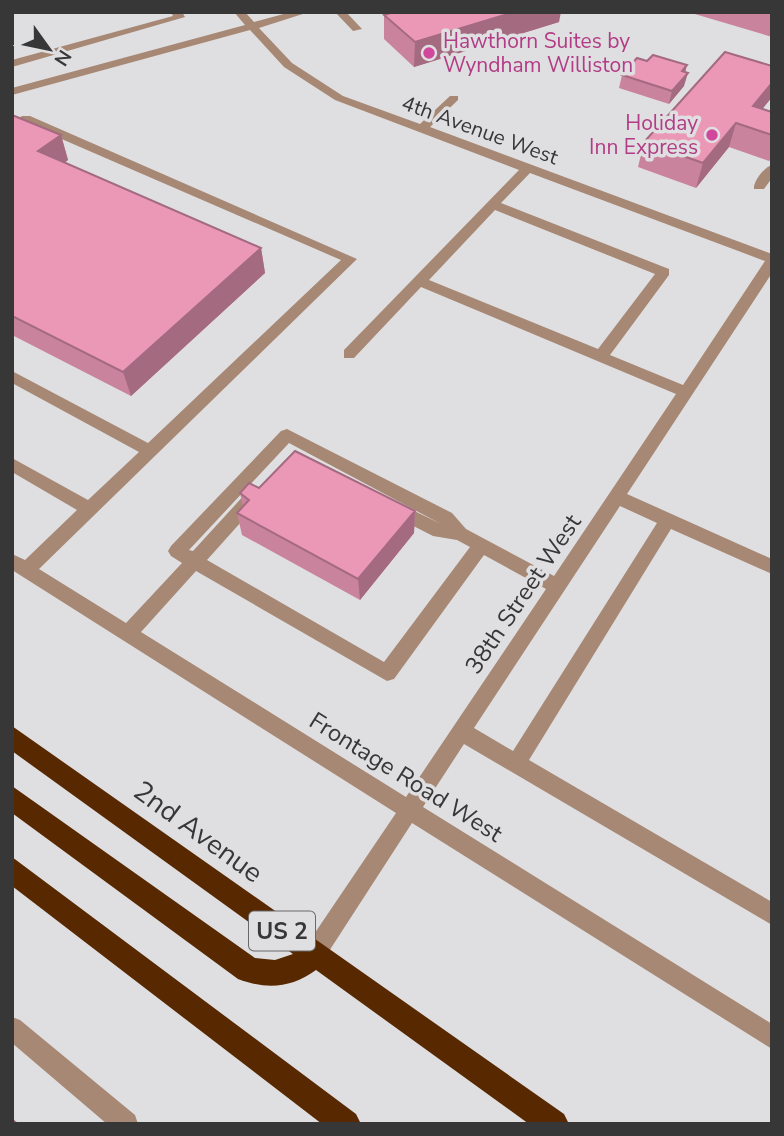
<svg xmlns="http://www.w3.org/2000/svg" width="784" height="1136" font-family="'Nunito Sans',sans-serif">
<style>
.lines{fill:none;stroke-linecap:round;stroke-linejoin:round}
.minor{fill:#a78875;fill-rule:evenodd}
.highway{fill:#582901;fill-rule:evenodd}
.wall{fill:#ca839d}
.shaded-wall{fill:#a46a80}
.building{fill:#eb98b7;stroke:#a46a80;stroke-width:2}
.hotel-dot{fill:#d1479c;stroke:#dfdfe1;stroke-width:2.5}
.labels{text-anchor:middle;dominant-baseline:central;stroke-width:7;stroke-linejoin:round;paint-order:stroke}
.far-hotel-label{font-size:21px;fill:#b23c85;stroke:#dfdfe1;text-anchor:start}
.far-street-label{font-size:21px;fill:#373738;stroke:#dfdfe1}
.shield{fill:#dfdfe1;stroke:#69696b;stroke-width:2}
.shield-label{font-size:23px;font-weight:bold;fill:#373738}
.street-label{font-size:24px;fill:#373738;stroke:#dfdfe1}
.near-street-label{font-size:28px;fill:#373738;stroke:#dfdfe1}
</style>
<rect width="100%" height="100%" fill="#dfdfe1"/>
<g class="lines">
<!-- minor -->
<path class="minor" d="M171,12h11l3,5 -173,50v-7l161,-44z
M234,12h11l9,10 37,-10h18l-50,16 33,35 51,33 77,28 30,-28h8v4l-28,27 342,127v19l-145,221 145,65v15l-101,-45 -142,231 243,142v23l-308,-181 -41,63 349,217v25l-360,-226 -90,139 -8,3 -8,-3 -3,-8 3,-8 90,-133 -384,-243v-16l13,6 52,-50 -65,-38v-14l76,42 51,-48 -127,-69v-12l136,72 193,-183 -314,-136 -15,8v-9l10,-7h8l327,143 -318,310 87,54 56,-60 -11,-7 -3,-5 3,-5 110,-115 6,-2 165,84 14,16 88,47 122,-182 -255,-107 -67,71h-10v-8l175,-180 -184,-70 -51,-33 -34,-37 -238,65v-7l233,-63zM530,173l235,88 -82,124 -73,-30 59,-80v-6l-168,-66zM495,210l160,64 -57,75 -169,-69zM289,443l152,81 -47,-23 -8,7 2,5 45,23 24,4 13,7 -86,115 -177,-102 52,-58 2,-5 -2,-5h-12l-54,59 -4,-1zM620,506l37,17 -144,228 -39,-23zM484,555l62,34 -140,208 -265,-165 55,-61 191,110 7,-2z
M335,12h11l16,17 -9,2z
M772,165v13l-8,11h-10c-1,-7 10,-22 18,-24z
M12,1017l8,3 115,95 3,9h-31l-95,-81z"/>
<!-- highway -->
<path class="highway" d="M12,726l552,388 5,10h-40l-213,-154c-25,18 -49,20 -78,9l-226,-166v-27l243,172 20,2 18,-6 -281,-203z
M12,857l344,257 5,10h-39l-310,-238z"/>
</g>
<!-- wall -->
<path class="wall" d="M688,12h84v25z
M384,15l175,7 -145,45 -30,-28z
M772,66v31l-10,12 10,3v46l-3,3 -40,-14 -33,41 -58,-21 6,-25z
M685,72l-1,14 -15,18 -50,-16 3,-13z
M12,115l49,20 7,25 -4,3 197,85 4,25 -134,123 -119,-61z
M259,488l156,23 -1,22 -54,67 -118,-65 -5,-22 6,-6 -3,-14z"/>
<!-- shaded-wall -->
<path class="shaded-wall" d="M514,12h47l-2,10 -145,45 1,-25z
M687,65l-3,12 4,-4 -4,13 -15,18 3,-13 10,-20z
M772,83v14l-24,30 5,-21z
M736,123l-7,24 -33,41 7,-25z
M61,135l7,25 -22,16 -8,-25z
M261,248l4,25 -134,123 -8,-24z
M415,511l-1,22 -54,67 -2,-21z
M12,1118l7,6h-7z"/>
<!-- building -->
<path class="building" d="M394,12h120l-99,30 -31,-27z
M725,52l47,14v17l-19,23 19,6v23l-36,-12 -33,40 -59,-21z
M653,55l34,10 -5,6 6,2 -16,18 -50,-16 15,-17 10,3z
M12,115l49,20 -23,16 223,97 -138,124 -111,-56z
M295,451l120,60 -57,68 -121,-66 12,-13 -9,-7 9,-10 10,5z"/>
<!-- markers -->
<g class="hotel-dot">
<circle cx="429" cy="53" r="7"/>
<circle cx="712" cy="135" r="7"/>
</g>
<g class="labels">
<!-- far-hotel labels -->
<g class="far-hotel-label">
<text x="443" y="41">Hawthorn Suites by<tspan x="443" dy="24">Wyndham Williston</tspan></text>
<text x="698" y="123" text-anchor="end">Holiday<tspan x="698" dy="24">Inn Express</tspan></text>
</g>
<!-- far-street labels -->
<g class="far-street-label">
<text transform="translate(480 130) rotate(20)">4th Avenue West</text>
</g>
<!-- shield labels -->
<rect class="shield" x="249" y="911.5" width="66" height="39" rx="5"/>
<g class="shield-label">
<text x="282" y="931">US 2</text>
</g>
<!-- street labels -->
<g class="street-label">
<text transform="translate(523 594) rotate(-56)">38th Street West</text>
<text transform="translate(406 777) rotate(32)">Frontage Road West</text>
</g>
<!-- near-street labels -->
<g class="near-street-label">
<text transform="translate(198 832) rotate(36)">2nd Avenue</text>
</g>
</g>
<!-- border -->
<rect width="784" height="1136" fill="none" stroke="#373738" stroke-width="28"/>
<!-- north arrow -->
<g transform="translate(49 49) rotate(123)" stroke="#dfdfe1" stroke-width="5" paint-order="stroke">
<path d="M0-5L12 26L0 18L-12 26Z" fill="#373738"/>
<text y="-10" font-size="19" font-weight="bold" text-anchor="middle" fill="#373738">N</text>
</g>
</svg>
